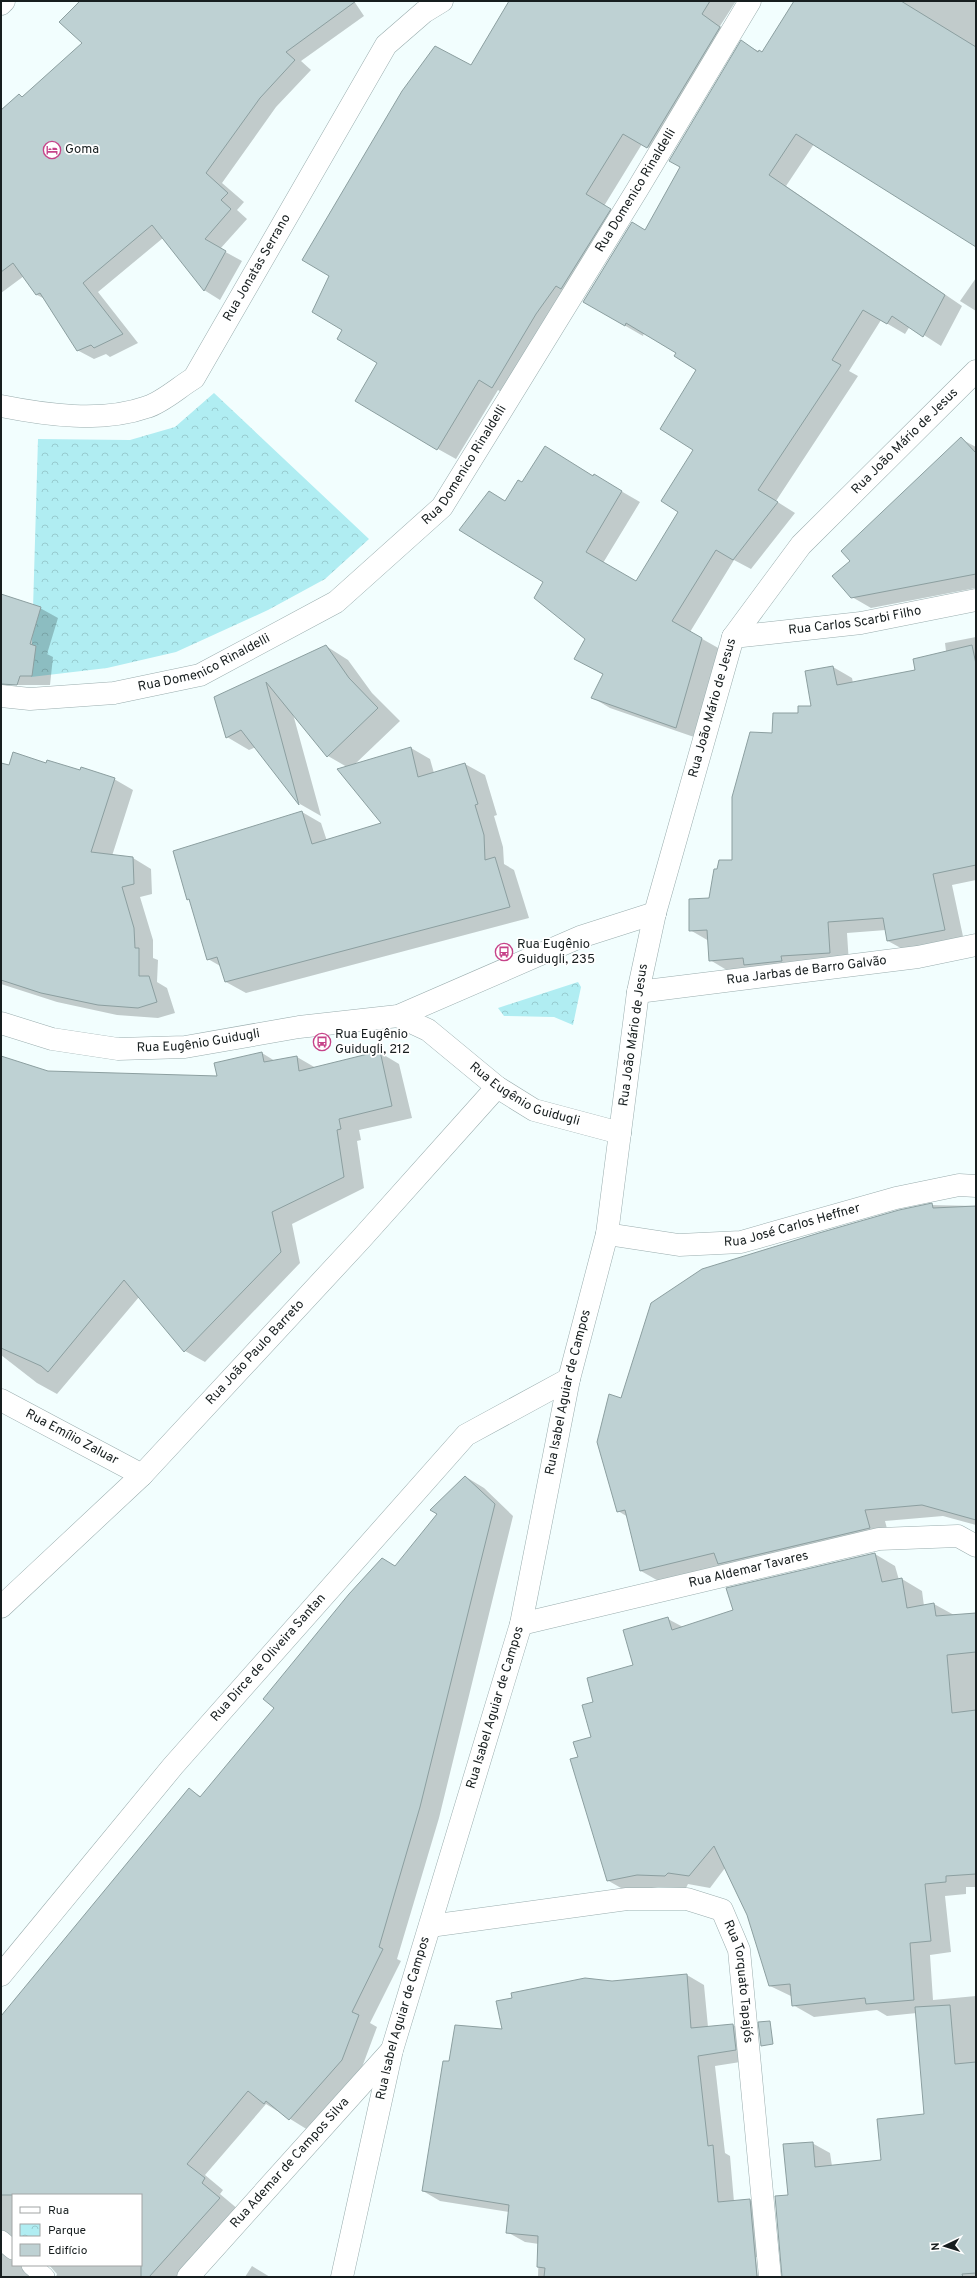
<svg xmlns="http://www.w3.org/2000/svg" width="977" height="2278" font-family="Overpass,sans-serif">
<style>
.park{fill:url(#park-crowns)}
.shadow{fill:#0003}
.building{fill:#bed1d3;stroke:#8c9fa0}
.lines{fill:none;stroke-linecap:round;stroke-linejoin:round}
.service-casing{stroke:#9aadae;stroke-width:20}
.minor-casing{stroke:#9aadae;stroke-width:23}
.tertiary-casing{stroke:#9aadae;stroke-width:23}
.secondary-casing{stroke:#9aadae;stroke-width:23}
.service{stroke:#fff;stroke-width:19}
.minor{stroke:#fff;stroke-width:22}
.tertiary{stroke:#fff;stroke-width:22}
.secondary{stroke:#fff;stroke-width:22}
.labels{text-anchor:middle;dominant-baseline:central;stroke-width:3.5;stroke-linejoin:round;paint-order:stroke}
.poi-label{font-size:13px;fill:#171e1f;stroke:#fff;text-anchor:start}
.street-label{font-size:13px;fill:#171e1f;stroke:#fff}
</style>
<defs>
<pattern id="park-crowns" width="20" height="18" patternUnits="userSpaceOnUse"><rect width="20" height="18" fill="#b0edf2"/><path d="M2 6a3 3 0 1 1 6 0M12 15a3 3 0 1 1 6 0" fill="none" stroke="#97cbcf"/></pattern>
</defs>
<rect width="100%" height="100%" fill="#f2fefe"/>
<!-- park -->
<path class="park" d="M214,393l155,146 -44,40 -57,31 -92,42 -69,16 -76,9 7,-238 92,1 45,-13z
M578,982l3,5 -8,38 -19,-8 -50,-1 -6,-8z"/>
<!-- shadow -->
<path class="shadow" d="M79,1h275l10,15 -63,45 10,9 -35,37 -54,76 22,19 -7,8 10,9 -27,30 22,12 -22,39 -16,-10 -41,-52 -65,54 40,51 -28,14 -4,-3 -12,5 -17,-9 -32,-51 -8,-4 -13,-19 -23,17v-154l82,-96 -22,-21z
M511,1h225l-16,25 18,12 -71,120 -25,-14 -38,62 25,15 -118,177 -13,-8 -42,69 -18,-10 -60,-86 93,-296z
M795,1h181v244l-162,-101 -28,42 176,120 -21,40 -31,-20 -5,8 -24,-14 -32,51 9,5 -82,125 19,12 -44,56 -17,-9 -44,72 30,17 -26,88 -84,-29 -17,-10 11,-23 -29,-16 11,-21 -41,-56 -39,-80 16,-18 73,-8 45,26 -37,61 34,19 42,-70 15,-63 4,-79 -21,-17 -33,-20 -1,3 -59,-34 61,-71 36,-64 60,-125 21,11z
M976,278v33l-16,-10z
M961,439l15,8v141l-105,20 -19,-11v-36z
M1,595l39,13 18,10 -11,36 6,3 -3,28h-49z
M976,637v243l-24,5 12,56 -56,11 -20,-11 -2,-11 -39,3 2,31 -119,8 -20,-12 -1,-19 -19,-11 20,-31 8,-29 15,-9 40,-127 26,-20 13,-7 21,-40 19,11 1,5 63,-13 30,-19 -1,-8z
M326,646l22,14 24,33 28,28 -46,44 57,-17 19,11 4,14 31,-9 20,11 12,40 -3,1 9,31 1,17 10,6 15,48 -283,75 -20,-11 -4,-15 -14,-8 -17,-58 -3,-2 114,-87 19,11 6,18 56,-18 -36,-56 -19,-11 -35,-42 28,102 -21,-12 -44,-57 -7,3 -22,-13 -12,-40z
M1,764l9,3 37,-3 67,15 19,11 -21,66 21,2 18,11 1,25 -12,3 13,43v18l5,2 -1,22 10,6 8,25 -17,5 -41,-3 -60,-13 -56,-18z
M379,1052l20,12 13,54 -53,12 2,10 -4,1 7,47 -72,36 8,39 -95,99 -20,-11 -46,-54 -82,97 -20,-11 -36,-28v-298l47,15 170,5 -3,-14 47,-10 13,8 22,-4 19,11z
M930,1205l46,1v319l-33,-9 -58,5 5,19 -228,43 -21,-12 -13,-54 -10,-6 4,-112z
M466,1477l18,11 29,28 -74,302 -42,141 4,2 -31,62 7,4 -16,43 -53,60 -42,-26 -61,71 18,15 -3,4 19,16 -60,67h-123l1,-3 -8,-9h92v-70h-128v49l-4,5 4,16h36h-3l-7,9 1,3h-39v-243l188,-244 13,7 194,-230z
M875,1554l20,12 4,14 3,-1 20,12 2,15 10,-2 20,11 22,-1v273h-10v7l-21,2 6,56 -21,3 3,45 43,-4v281h-182l-5,-81 23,-53 18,10 2,13 50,-5 43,-46 -8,-102 -30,3 -10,-6 -63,7 -21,-12v-8l-23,-11 -22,-72 -23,-46 -15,20 -22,-4 -2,4 -28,-1 -30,5 -21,-12 -28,-122 13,-20 3,-36 39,-36 34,-47 15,8 51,-16z
M687,1975l17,10 4,42 25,-2 18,10 2,25 -38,6 10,87 5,3 4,46 16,-2 17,10 5,46 -16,1 2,20h-220l1,-33 -14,-2 -18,-10 2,-20 -69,-11 -17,-10 27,-129 53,-32 109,-48z
M252,2266l18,11h-25z"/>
<!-- building -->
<path class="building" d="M80,1h276l-70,51 9,8 -35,38 -54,75 22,20 -7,7 10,9 -26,30 21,12 -22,40 -52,-66 -69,58 40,51 -29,14 -3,-3 -14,6 -37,-58 -4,2 -23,-32 -12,9v-162l18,-16 3,3 60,-54 -23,-21z
M509,1h201l-8,13 18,13 -73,121 -24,-14 -37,60 25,15 -50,80 -5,-3 -20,28 -44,74 -13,-8 -42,70 -82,-49 22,-38 -40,-24 5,-9 -30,-18 17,-36 -27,-16 100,-169 33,-45 36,19z
M794,1h107l75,46v200l-180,-113 -27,41 176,120 -22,42 -31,-21 -5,8 -24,-14 -31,50 9,5 -83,125 20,12 -45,58 -17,-10 -44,71 30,17 -26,90 -85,-30 12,-24 -29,-15 11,-20 -51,-41 9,-16 -84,-52 30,-39 16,10 13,-21 4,2 23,-36 48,30 1,-2 28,17 -36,61 50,29 42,-69 -17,-11 32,-51 -33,-21 36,-59 -22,-14 2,-3 -50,-30 -1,3 -42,-24 49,-80 13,8 35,-63 -11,-6 72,-121 17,12 1,-2 3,2z
M961,437l15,16v121l-125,24 -19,-22 18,-15 -9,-10z
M1,594l40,13 -11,37 6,2 -4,30h-12l-3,9 -16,-1z
M326,645l23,33 29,30 -51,49 -61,-75 33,123 -58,-75 -15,8 -12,-41z
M972,645l4,19v201l-43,9 12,56 -58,11 -4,-23 -55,4 2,31 -49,3 1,5 -38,4 -1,-7 -34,3 -2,-31 -18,1v-32l20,-1 5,-29h3l2,-9h13v-63l18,-65 22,1 1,-20h25v-7h13l-6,-35 28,-5 4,19 78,-15 -2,-11z
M411,747l7,30 47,-14 13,41 -3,1 9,30 1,25 10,-3 15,50 -285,75 -8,-25 -10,3 -18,-61 -2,1 -14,-49 129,-40 10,33 69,-21 -44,-54z
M13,752l33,11 1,-3 33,10 1,-3 34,11 -24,74 42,5 1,27 -12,3 12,41 1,20h4v28h10l8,26 -19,6 -40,-3 -57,-12 -40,-13v-217l8,2z
M380,1051l12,55 -53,13 2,10 -4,1 7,47 -72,35 9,40 -97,100 -60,-72 -76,92 -7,-6 -40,-18v-292l47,15 169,5 -3,-13 48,-11 2,10 33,-6 2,15z
M932,1203l1,5 43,-2v314l-54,-15 -57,5 5,18 -152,36 -4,-11 -74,18 -15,-61 -8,2 -20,-70 12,-48 12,4 30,-95 51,-34 117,-36 80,-23z
M465,1476l30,28 -75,303 -41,140 4,2 -31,63 7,3 -17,45 -53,60 -23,-19 -2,3 -16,-13 -61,73 18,14 -3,5 18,15 -71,79h-8v-82h-140v-179l188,-228 11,9 74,-89 -11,-9 86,-105 33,-36 13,8 42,-52 -7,-4z
M875,1553l7,29 20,-4 5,30 27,-5 2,13 40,-3v39l-29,3 5,58 24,-3v164l-30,2v6l-21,2 6,57 -21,2 4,57 -48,4 -1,-6 -73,8 -2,-22 -21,2 -22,-71 -33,-69 -25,30 -21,-3 -3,3 -28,-1 -30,6 -37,-122 8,-2 -5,-15 18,-5 -9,-32 11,-3 -6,-24 46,-13 -10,-35 45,-13 4,13 61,-20 -7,-22z
M687,1974l4,54 42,-4 3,26 -38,6 10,90 5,-1 5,57 32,-3 7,78h-213l1,-9 -8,-1 1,-31 -32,-3 3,-28 -87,-14 21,-130h6l6,-36 47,4 -6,-28 16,-3 -1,-5 74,-15 27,3z
M950,2005l5,59 21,-2v211l-14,1 1,3h-181l-7,-81 13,-1 -5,-51 30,-2 2,25 66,-7 -4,-41 47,-5 -9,-107z
M770,2021l3,23 -12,2 -3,-24z"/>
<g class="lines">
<defs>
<path id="service" d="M1,2240l12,10
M31,2265l14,12"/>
<g id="minor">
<path d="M1,4l3,-3"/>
<path id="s1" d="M733,637l128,-14 115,-23"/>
<path id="s2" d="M1,696l29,3 84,-6 86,-18 136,-73 106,-95 195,-317 113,-189"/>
<path id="s3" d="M638,992l280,-35 58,-12"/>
<path id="s4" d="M1,1400l141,75"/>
<path id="s5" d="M1,1607l141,-132 219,-236 136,-152"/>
<path id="s6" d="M521,1624l358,-85 79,-3 18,10"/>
<path id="s7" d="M430,1926l197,-27h60l35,11 17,40 31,327"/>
<path id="s8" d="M1,1975l172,-209 293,-331 103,-56"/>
<path id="s9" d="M188,2277l204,-227"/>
</g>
<g id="tertiary">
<path id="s10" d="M1,406c45,9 101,17 146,1 16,-5 32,-20 47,-29l192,-333 38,-33 18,-11"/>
<path id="s11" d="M655,913l78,-276 68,-92 175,-174"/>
<path id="s12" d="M342,2277l50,-227 129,-426 48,-245 38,-145"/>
</g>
<g id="secondary">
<path id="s13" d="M655,913l-17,79 -31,242 72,11 62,-3 155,-44 63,-13 17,1"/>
<path id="s14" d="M398,1016l30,14 69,57 37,23 86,23"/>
<path id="s15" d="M1,1023l51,16 66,10 67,-2 114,-20 99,-11 182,-79 75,-24"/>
</g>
</defs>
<!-- service casing -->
<use href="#service" class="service-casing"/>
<!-- minor casing -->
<use href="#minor" class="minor-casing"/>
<!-- tertiary casing -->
<use href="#tertiary" class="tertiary-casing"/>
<!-- secondary casing -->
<use href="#secondary" class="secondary-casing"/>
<!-- service -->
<use href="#service" class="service"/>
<!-- minor -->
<use href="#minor" class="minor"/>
<!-- tertiary -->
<use href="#tertiary" class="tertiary"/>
<!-- secondary -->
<use href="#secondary" class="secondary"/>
</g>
<!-- icons -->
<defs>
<symbol id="hotel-ring" viewBox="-11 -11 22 22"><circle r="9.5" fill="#fff" stroke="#c64389" stroke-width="1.5"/><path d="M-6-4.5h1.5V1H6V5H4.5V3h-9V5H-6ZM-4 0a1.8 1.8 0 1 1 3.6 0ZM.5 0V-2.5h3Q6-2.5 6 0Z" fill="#c64389"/></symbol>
<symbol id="bus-ring" viewBox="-11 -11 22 22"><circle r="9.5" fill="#fff" stroke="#c64389" stroke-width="1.5"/><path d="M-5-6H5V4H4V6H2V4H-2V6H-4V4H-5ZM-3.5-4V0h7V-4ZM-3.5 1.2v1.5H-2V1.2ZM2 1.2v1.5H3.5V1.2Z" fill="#c64389"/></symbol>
</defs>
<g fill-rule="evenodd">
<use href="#hotel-ring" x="42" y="140" width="20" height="20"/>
<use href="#bus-ring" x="494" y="942" width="20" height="20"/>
<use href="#bus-ring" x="312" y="1032" width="20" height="20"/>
</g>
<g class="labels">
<!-- poi labels -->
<g class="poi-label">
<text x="65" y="150">Goma</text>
<text x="517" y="945">Rua Eugênio<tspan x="517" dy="15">Guidugli, 235</tspan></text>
<text x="335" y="1035">Rua Eugênio<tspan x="335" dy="15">Guidugli, 212</tspan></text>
</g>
<!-- street labels -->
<g class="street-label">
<text stroke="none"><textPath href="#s2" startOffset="869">Rua Domenico Rinaldelli</textPath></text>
<text stroke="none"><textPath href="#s10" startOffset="330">Rua Jonatas Serrano</textPath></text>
<text stroke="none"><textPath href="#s11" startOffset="548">Rua João Mário de Jesus</textPath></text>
<text stroke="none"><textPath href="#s2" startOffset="545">Rua Domenico Rinaldelli</textPath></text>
<text stroke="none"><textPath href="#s1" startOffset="123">Rua Carlos Scarbi Filho</textPath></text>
<text stroke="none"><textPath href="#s2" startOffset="209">Rua Domenico Rinaldelli</textPath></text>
<text stroke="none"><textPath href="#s11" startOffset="213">Rua João Mário de Jesus</textPath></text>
<text stroke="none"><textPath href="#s3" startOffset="170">Rua Jarbas de Barro Galvão</textPath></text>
<text transform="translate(634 1035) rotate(-82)">Rua João Mário de Jesus</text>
<text stroke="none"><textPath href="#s15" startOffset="201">Rua Eugênio Guidugli</textPath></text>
<text stroke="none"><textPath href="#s14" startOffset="151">Rua Eugênio Guidugli</textPath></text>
<text stroke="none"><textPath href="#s13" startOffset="513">Rua José Carlos Heffner</textPath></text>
<text stroke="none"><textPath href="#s5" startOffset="360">Rua João Paulo Barreto</textPath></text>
<text stroke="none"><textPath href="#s12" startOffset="914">Rua Isabel Aguiar de Campos</textPath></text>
<text stroke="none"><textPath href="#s4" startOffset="80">Rua Emílio Zaluar</textPath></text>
<text stroke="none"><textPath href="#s6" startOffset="234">Rua Aldemar Tavares</textPath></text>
<text stroke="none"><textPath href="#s8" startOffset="415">Rua Dirce de Oliveira Santan</textPath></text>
<text stroke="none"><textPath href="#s12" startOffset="590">Rua Isabel Aguiar de Campos</textPath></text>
<text stroke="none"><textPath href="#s7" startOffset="370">Rua Torquato Tapajós</textPath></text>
<text stroke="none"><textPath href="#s12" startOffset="266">Rua Isabel Aguiar de Campos</textPath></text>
<text stroke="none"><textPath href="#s9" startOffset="153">Rua Ademar de Campos Silva</textPath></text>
</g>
</g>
<!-- border -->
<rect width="977" height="2278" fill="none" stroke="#171e1f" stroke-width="4"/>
<!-- legend -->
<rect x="12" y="2194" width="130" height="72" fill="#ffffff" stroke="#a2a5a5"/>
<rect x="20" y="2207" width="20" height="6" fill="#ffffff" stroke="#a2a5a5"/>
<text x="48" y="2214" font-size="12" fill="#171e1f">Rua</text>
<rect x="20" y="2224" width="20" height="12" fill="url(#park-crowns)" stroke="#a2a5a5"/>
<text x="48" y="2234" font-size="12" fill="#171e1f">Parque</text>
<rect x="20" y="2244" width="20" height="12" fill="#bed1d3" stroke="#a2a5a5"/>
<text x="48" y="2254" font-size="12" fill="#171e1f">Edifício</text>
<!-- north arrow -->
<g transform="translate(945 2246) rotate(266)" stroke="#ffffff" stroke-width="3" paint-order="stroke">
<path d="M0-3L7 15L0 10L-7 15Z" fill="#171e1f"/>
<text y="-6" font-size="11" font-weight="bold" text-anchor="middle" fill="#171e1f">N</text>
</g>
</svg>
